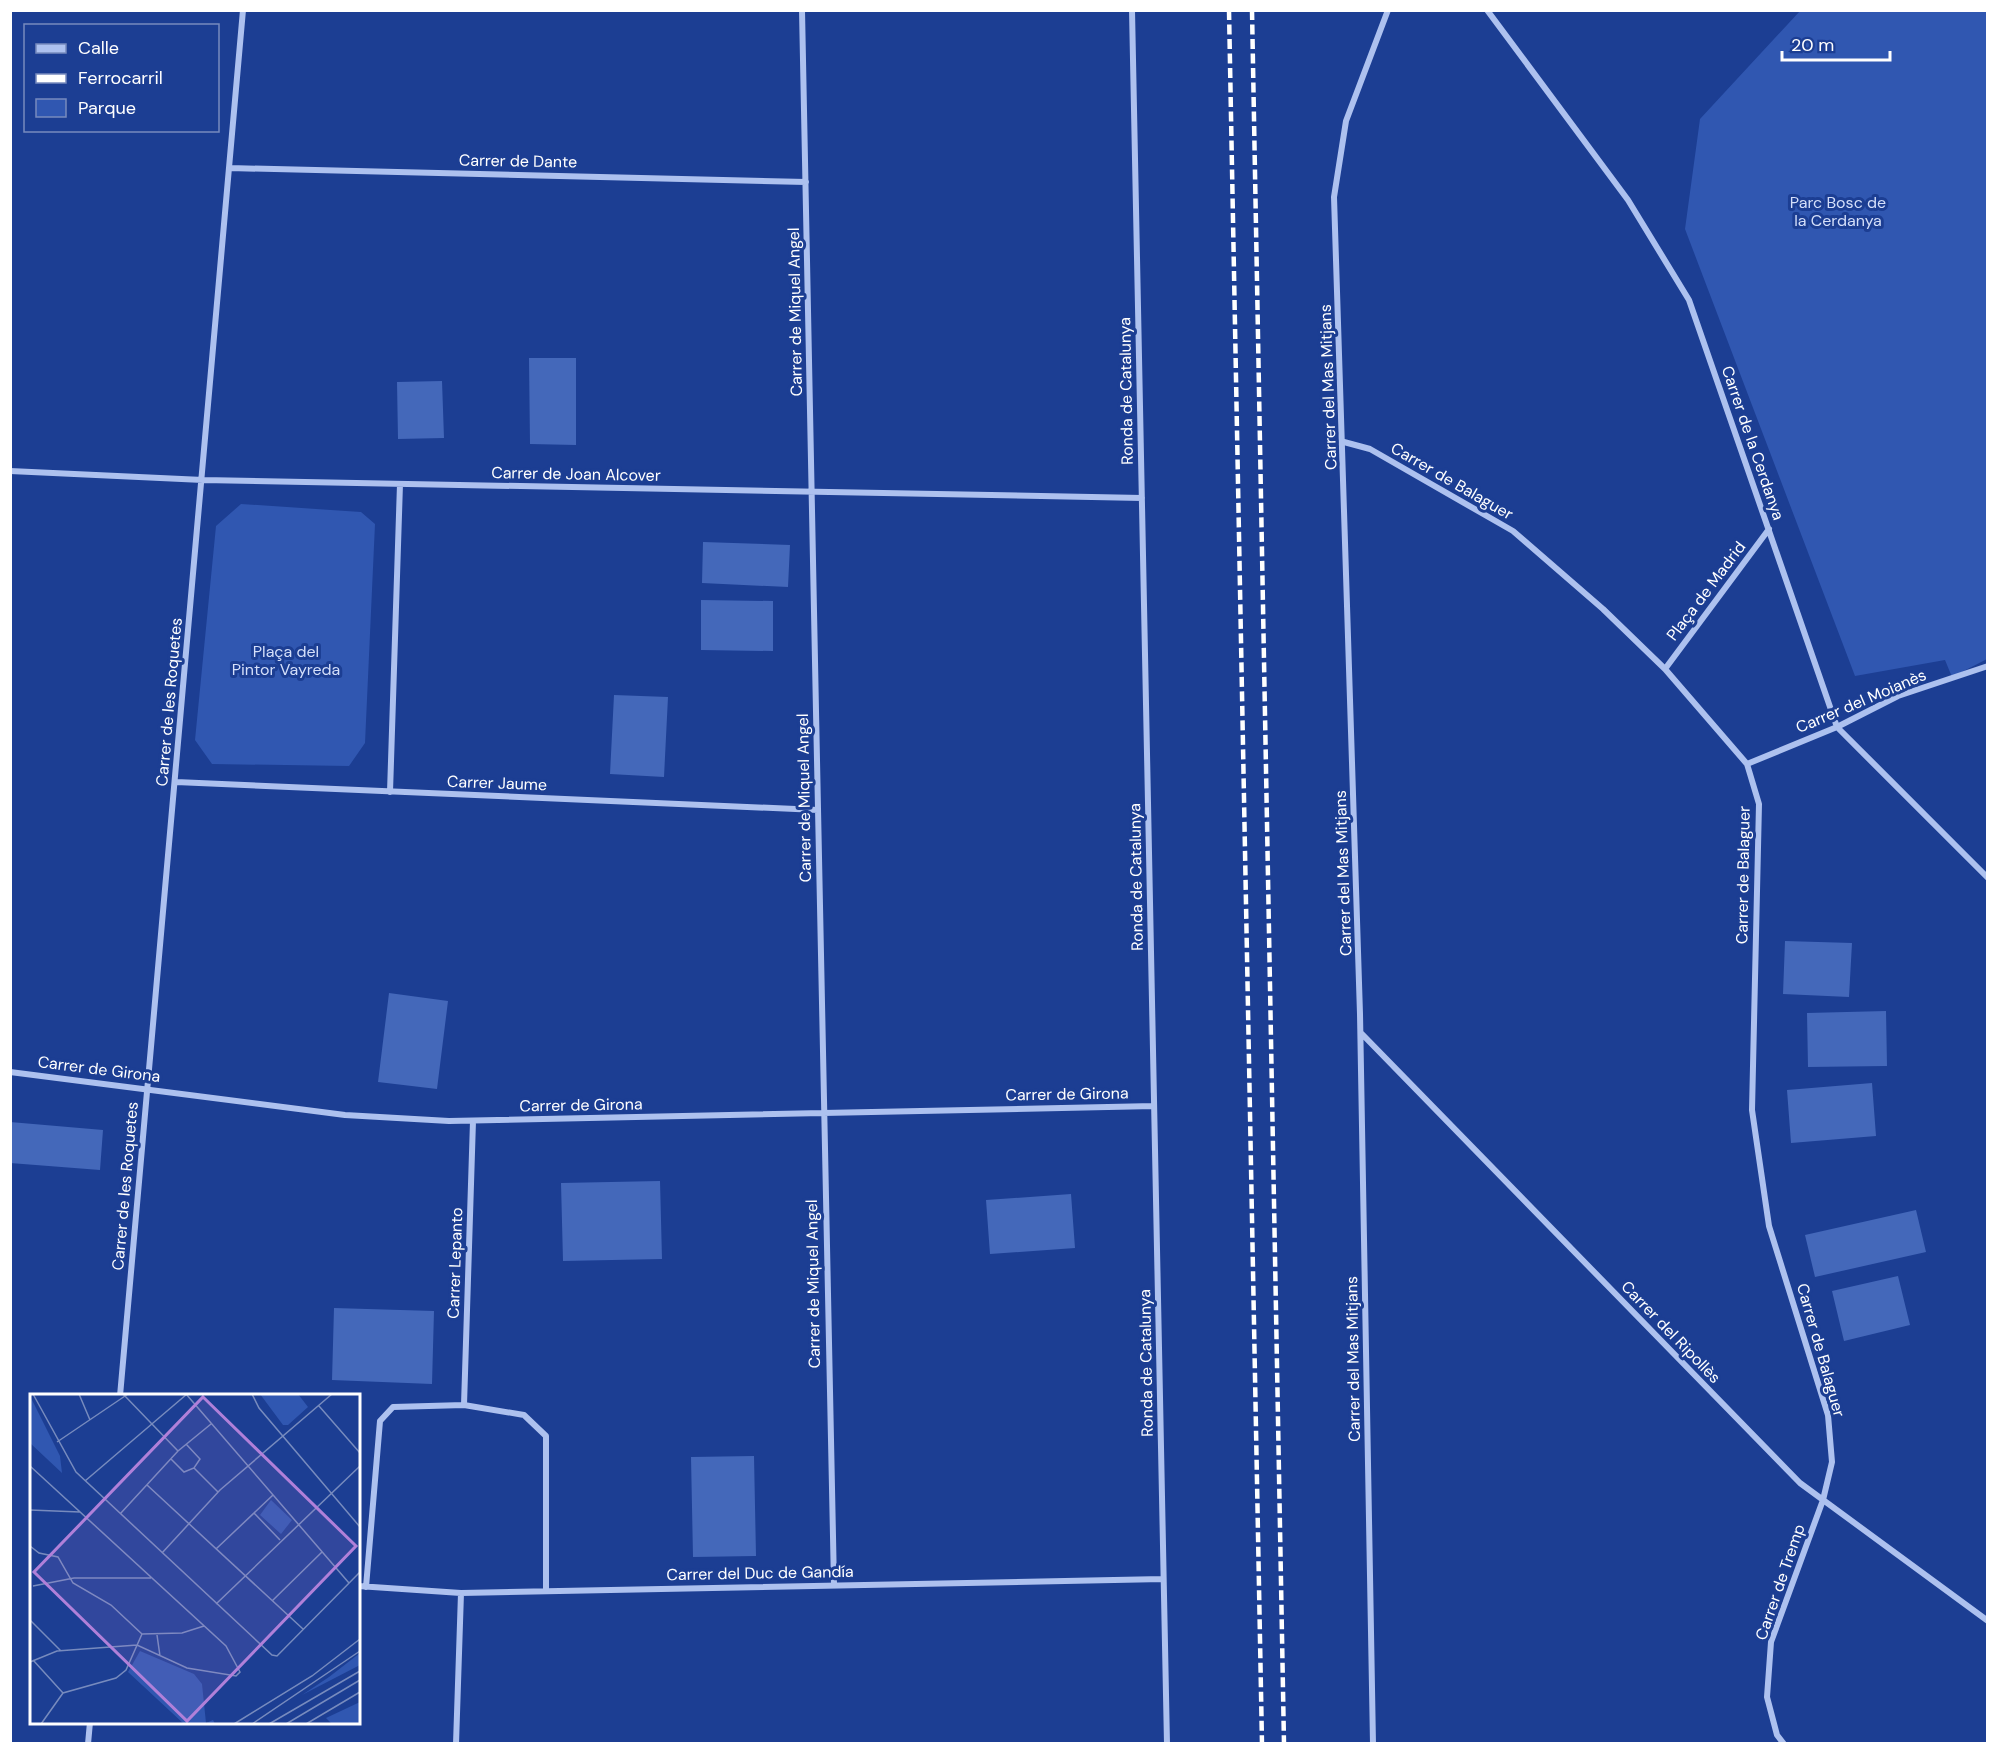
<svg xmlns="http://www.w3.org/2000/svg" width="1998" height="1754" font-family="'DM Sans',sans-serif">
<style>
.green{fill:#3057b1}
.building{fill:#4468ba}
.lines{fill:none;stroke-linecap:round;stroke-linejoin:round}
.street{stroke:#adc1ef;stroke-width:6}
.rail{stroke:#fff;stroke-width:4.5;stroke-dasharray:10 4.5;stroke-linecap:butt}
.labels{text-anchor:middle;dominant-baseline:central;stroke-width:6;stroke-linejoin:round;paint-order:stroke}
.street-label{font-size:16px;fill:#fff;stroke:#1c3e93}
.park-label{font-size:16px;fill:#d4dffa;stroke:#1c3e93}
.inset-road{fill:none;stroke:#778bbe;stroke-width:1.5}
.view{fill:#b080d9;fill-opacity:0.15;stroke:#b080d9;stroke-width:3}
.inset-edge{fill:none;stroke:#fff;stroke-width:3}
</style>
<rect width="100%" height="100%" fill="#1c3e93"/>
<!-- green -->
<path class="green" d="M1800,11h187v648l-35,18 -7,-17 -90,16 -170,-447 15,-110z
M241,504l120,8 14,12 -10,219 -16,23 -137,-2 -17,-24 21,-214z"/>
<!-- building -->
<path class="building" d="M529,358h47v87l-46,-1z
M442,381l2,57 -46,1 -1,-57z
M703,542l87,3 -2,42 -86,-4z
M701,600l72,1v50l-72,-1z
M614,695l54,2 -4,80 -54,-3z
M1785,941l67,2 -3,54 -66,-3z
M389,993l59,8 -11,88 -59,-7z
M1886,1011l1,55 -79,1 -1,-54z
M1872,1083l4,53 -85,7 -4,-53z
M10,1122l93,8 -3,40 -90,-7z
M660,1181l2,78 -99,2 -2,-78z
M1071,1194l4,54 -85,6 -4,-54z
M1916,1210l10,42 -111,25 -10,-42z
M1898,1276l12,49 -66,16 -12,-50z
M334,1308l100,3 -2,73 -100,-4z
M754,1456l2,100 -63,1 -2,-100z"/>
<g class="lines">
<!-- street -->
<path class="street" d="M802,10c12,525 19,1050 32,1575
M1132,10l35,1734
M1487,10l141,190 61,100 148,427 151,151
M230,168l576,14
M1344,442l26,7 143,82 90,78 62,60 82,95 12,40 -7,306 17,116 59,189 4,47 -9,38 -52,142 -4,55 10,38 7,9
M10,471l193,9 939,18
M1665,669l104,-140
M1747,764l90,-37 61,-31 90,-30
M176,782l642,28
M390,792l10,-308
M1361,1033l439,450 188,138
M10,1072l335,43 104,6 705,-15
M120,1396l123,-1386
M464,1405l9,-284
M358,1586l103,7 702,-14
M366,1587l14,-166 13,-14 71,-2 60,10 22,21v155
M88,1744l2,-22
M456,1744l5,-151
M1373,1744l-13,-730 -26,-817 12,-76 42,-111"/>
<!-- rail -->
<path class="rail" d="M1229,10l33,1734
M1252,10l32,1734"/>
</g>
<g class="labels">
<!-- street labels -->
<g class="street-label">
<text transform="translate(518 161) rotate(1)">Carrer de Dante</text>
<text transform="translate(795 312) rotate(-91)">Carrer de Miquel Angel</text>
<text transform="translate(1328 387) rotate(-92)">Carrer del Mas Mitjans</text>
<text transform="translate(1126 391) rotate(-91)">Ronda de Catalunya</text>
<text transform="translate(1753 443) rotate(71)">Carrer de la Cerdanya</text>
<text transform="translate(576 474) rotate(1)">Carrer de Joan Alcover</text>
<text transform="translate(1452 481) rotate(30)">Carrer de Balaguer</text>
<text transform="translate(1706 591) rotate(-53)">Plaça de Madrid</text>
<text transform="translate(1861 701) rotate(-23)">Carrer del Moianès</text>
<text transform="translate(169 702) rotate(-85)">Carrer de les Roquetes</text>
<text transform="translate(497 783) rotate(2)">Carrer Jaume</text>
<text transform="translate(804 798) rotate(-91)">Carrer de Miquel Angel</text>
<text transform="translate(1343 873) rotate(-92)">Carrer del Mas Mitjans</text>
<text transform="translate(1743 875) rotate(-89)">Carrer de Balaguer</text>
<text transform="translate(1136 877) rotate(-91)">Ronda de Catalunya</text>
<text transform="translate(99 1069) rotate(7)">Carrer de Girona</text>
<text transform="translate(1067 1094) rotate(-1)">Carrer de Girona</text>
<text transform="translate(581 1105) rotate(-1)">Carrer de Girona</text>
<text transform="translate(125 1186) rotate(-85)">Carrer de les Roquetes</text>
<text transform="translate(455 1263) rotate(-88)">Carrer Lepanto</text>
<text transform="translate(813 1284) rotate(-91)">Carrer de Miquel Angel</text>
<text transform="translate(1671 1332) rotate(46)">Carrer del Ripollès</text>
<text transform="translate(1821 1350) rotate(74)">Carrer de Balaguer</text>
<text transform="translate(1353 1359) rotate(-91)">Carrer del Mas Mitjans</text>
<text transform="translate(1146 1363) rotate(-91)">Ronda de Catalunya</text>
<text transform="translate(760 1573) rotate(-1)">Carrer del Duc de Gandía</text>
<text transform="translate(1780 1582) rotate(-71)">Carrer de Tremp</text>
</g>
<!-- park labels -->
<g class="park-label">
<text x="1838" y="202">Parc Bosc de<tspan x="1838" dy="18">la Cerdanya</tspan></text>
<text x="286" y="651">Plaça del<tspan x="286" dy="18">Pintor Vayreda</tspan></text>
</g>
</g>
<!-- overview -->
<g transform="translate(30 1394)">
<rect width="330" height="330" fill="#1c3e93"/>
<path d="M230,0h38l10,13 -20,18h-5zM0,2l30,60 2,17 -32,-30zM241,106l21,20 -11,14 -21,-19zM110,257l54,23 8,10 4,39 7,-3 2,4h-31l-56,-52zM330,259v12l-58,30 27,-18zM330,308v22h-28l-6,-6z" fill="#3057b1"/>
<path class="inset-road" d="M3,0l43,78 196,183 5,1 83,-84M49,0l11,26M93,0l55,57M156,0l163,189M222,0l7,14 101,119M289,12l41,47M27,48l71,-48M141,65l13,13 10,-4 6,-9 -14,-15M0,72l196,180 14,26 -4,4 -49,-8 -50,-23 -80,6 -27,11M164,74l24,24M55,87l102,-87M117,91l156,144M0,116l50,2M224,119l26,27M90,120l58,-63 33,-27M0,152l9,7 19,4 15,26 38,22 31,29 40,-1 22,-7M186,155l57,-54M132,159l58,-63 112,-96M3,192l41,-8h77M242,207l50,-49M186,210l144,-138M0,226l31,31M127,241l3,21M3,266l30,33M11,330l22,-31 53,-15 10,-8 16,-36M204,330l78,-48 48,-37M222,330l108,-73M239,330l91,-53M256,330l74,-44M276,330l54,-32"/>
<path class="view" d="M173,3l153,149 -169,175 -153,-149z"/>
<rect width="330" height="330" class="inset-edge"/>
</g>
<!-- border -->
<rect width="1998" height="1754" fill="none" stroke="#ffffff" stroke-width="24"/>
<!-- legend -->
<rect x="24" y="24" width="195" height="108" fill="#1c3e93" stroke="#778bbe" stroke-width="1.5"/>
<rect x="36" y="44" width="30" height="9" fill="#adc1ef" stroke="#778bbe" stroke-width="1.5"/>
<text x="78" y="54" font-size="18" fill="#ffffff">Calle</text>
<rect x="36" y="74" width="30" height="9" fill="#ffffff" stroke="#778bbe" stroke-width="1.5"/>
<text x="78" y="84" font-size="18" fill="#ffffff">Ferrocarril</text>
<rect x="36" y="99" width="30" height="18" fill="#3057b1" stroke="#778bbe" stroke-width="1.5"/>
<text x="78" y="114" font-size="18" fill="#ffffff">Parque</text>
<!-- scale -->
<path d="M1782 51v9h108v-9" fill="none" stroke="#ffffff" stroke-width="3"/>
<text x="1791" y="51" font-size="18" fill="#ffffff" stroke="#1c3e93" stroke-width="4.5" paint-order="stroke">20 m</text>
</svg>
